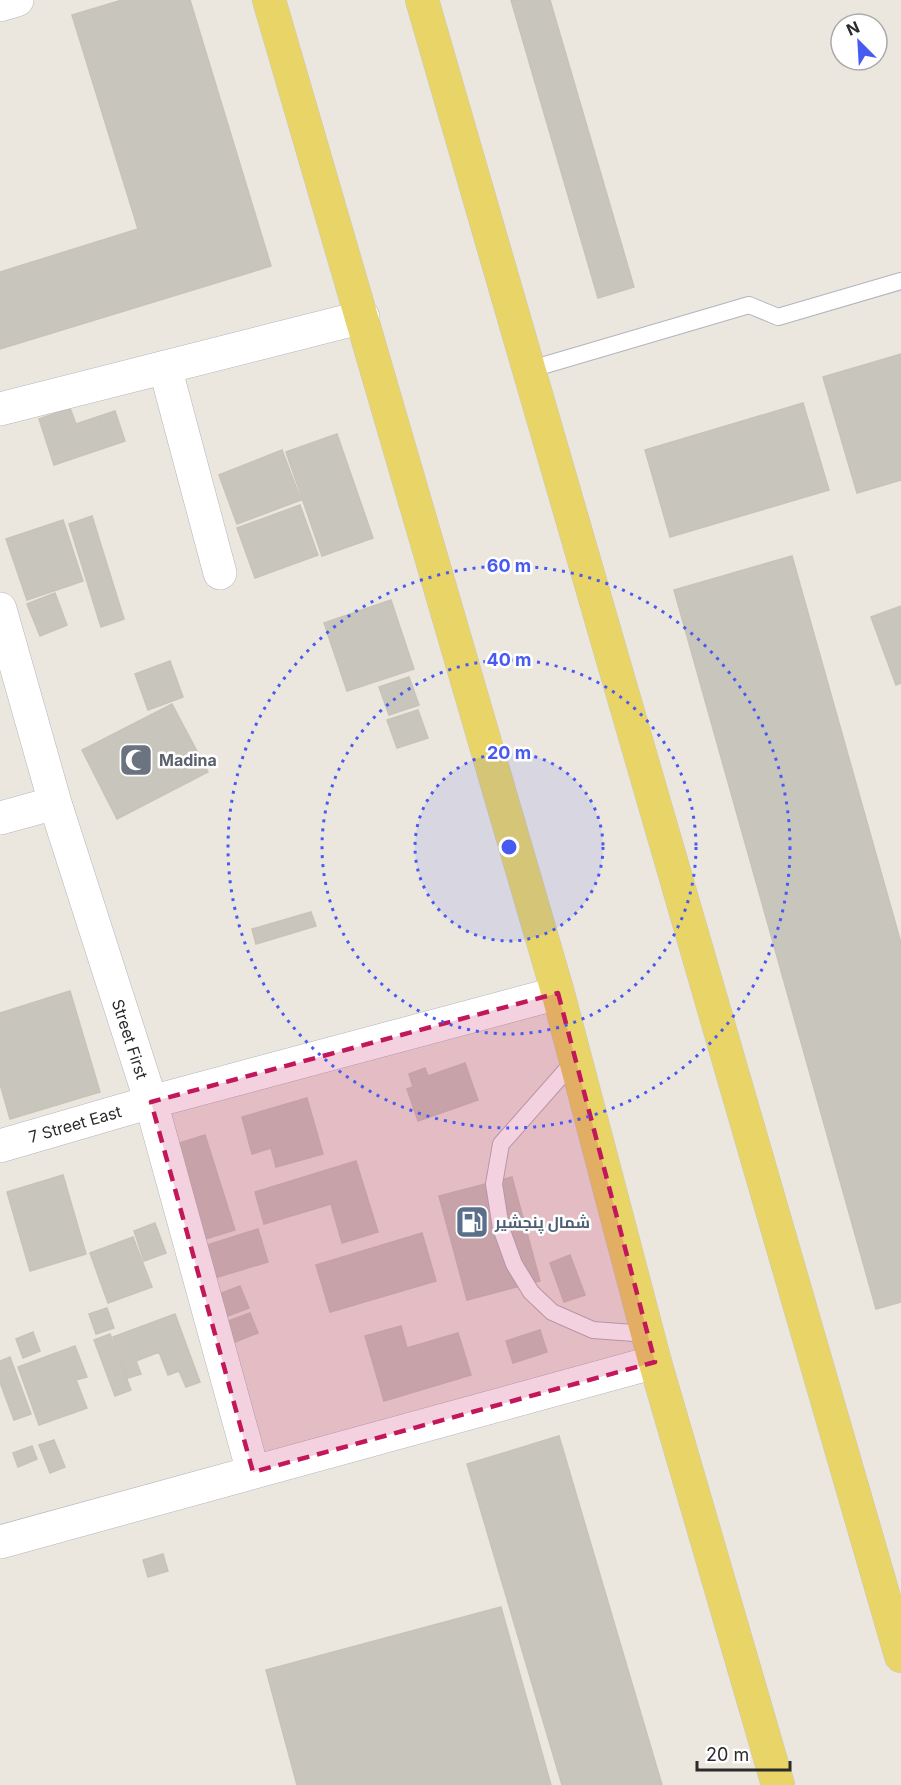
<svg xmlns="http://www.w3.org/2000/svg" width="901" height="1785" font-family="Inter,Cairo,sans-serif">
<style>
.building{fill:#c8c5bd;stroke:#c8c3b8;stroke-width:1.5}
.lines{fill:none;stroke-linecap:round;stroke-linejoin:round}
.lane-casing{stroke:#b2b4be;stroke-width:18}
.street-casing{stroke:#b2b4be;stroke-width:34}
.primary-casing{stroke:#c8c8c8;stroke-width:34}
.lane{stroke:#fff;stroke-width:16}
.street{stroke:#fff;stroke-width:33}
.primary{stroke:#e9d467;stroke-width:33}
.marked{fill:#c2185b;fill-opacity:0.2;stroke:#c2185b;stroke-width:4.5;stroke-dasharray:12 8;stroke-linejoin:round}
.ring{fill:none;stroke:#485bf0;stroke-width:3;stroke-dasharray:3 6}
.labels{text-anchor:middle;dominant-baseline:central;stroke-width:5;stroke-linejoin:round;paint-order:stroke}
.worship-label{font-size:16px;font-weight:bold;fill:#5b616d;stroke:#fff;text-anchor:start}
.street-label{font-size:16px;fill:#2b2b2b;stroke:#fff}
.service-label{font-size:16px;font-weight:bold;fill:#4e5e75;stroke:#fff;text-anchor:start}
.centre{fill:#485bf0;stroke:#fff;stroke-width:3}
.ring-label{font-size:18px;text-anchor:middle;font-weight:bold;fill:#485bf0;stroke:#fff;stroke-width:5;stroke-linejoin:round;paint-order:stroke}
</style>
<rect width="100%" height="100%" fill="#ece7de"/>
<!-- building -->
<path class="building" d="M122,0h68l81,266 -271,83v-77l138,-43 -66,-214z
M511,0h39l84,287 -36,11z
M901,354v126l-44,13 -34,-116z
M803,403l26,87 -159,47 -25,-87z
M70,408l6,16 39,-13 10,30 -71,24 -15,-46z
M337,434l36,104 -51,18 -36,-104z
M282,450l19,50 -64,24 -18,-49z
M300,505l18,50 -63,23 -18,-50z
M92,516l32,103 -23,8 -32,-103z
M63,520l20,61 -56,19 -21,-61z
M792,556l109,387v359l-25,7 -202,-719z
M55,593l12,32 -27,11 -13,-32z
M391,600l23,69 -67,22 -23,-68z
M901,606v77l-5,2 -25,-68z
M170,661l13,36 -35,13 -13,-36z
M409,677l10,28 -30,10 -10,-28z
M172,704l36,68 -91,47 -35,-69z
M418,710l10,28 -31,10 -10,-28z
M311,912l5,14 -60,18 -4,-15z
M70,991l30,101 -90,27 -10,-35v-71z
M465,1063l13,37 -60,21 -11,-32 6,-2 -4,-13 16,-6 3,8z
M307,1098l16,56 -47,13 -5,-19 -19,6 -10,-37z
M205,1135l30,95 -33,10 -29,-95z
M356,1161l22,71 -36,11 -11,-39 -67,20 -9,-32z
M63,1175l23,79 -56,17 -23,-79z
M512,1177l28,104 -73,19 -28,-104z
M155,1223l11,30 -22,8 -10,-30z
M258,1229l10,33 -57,17 -10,-32z
M422,1233l14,48 -106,31 -14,-47z
M133,1237l19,50 -44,16 -18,-50z
M570,1255l15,40 -21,7 -14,-39z
M240,1286l9,22 -27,10 -8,-22z
M107,1308l7,20 -18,6 -7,-20z
M250,1313l8,20 -28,11 -7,-21z
M175,1314l25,68 -14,5 -7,-16 -11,4 -9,-23 -23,9 5,13 -13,4 -15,-41z
M401,1326l6,22 51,-15 13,42 -87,26 -19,-65z
M540,1330l7,22 -34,11 -7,-22z
M33,1332l7,19 -17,7 -7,-19z
M110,1334l21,56 -16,6 -21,-56z
M75,1346l12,31 -11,3 11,28 -48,17 -21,-58z
M10,1357l21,57 -17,6 -14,-38v-21z
M559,1436l103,349h-100l-95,-321z
M54,1440l11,27 -15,6 -11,-28z
M32,1446l5,13 -19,8 -5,-14z
M163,1554l5,17 -20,6 -5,-17z
M501,1607l50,178h-254l-31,-115z"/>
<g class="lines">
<defs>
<path id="lane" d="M528,370l221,-65 29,12 123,-36
M576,1059l-75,85 -7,40 7,44 13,36 17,28 21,20 41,18 55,4"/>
<path id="street" d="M0,5l17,-5
M165,367l55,206
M0,409l363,-92
M0,609l55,194 96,299 102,370
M0,818l55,-15
M0,1146l151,-44 407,-109
M0,1542l655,-180"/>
<path id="primary" d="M269,0l289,993 97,369 123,423
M422,0l479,1656"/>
</defs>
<!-- lane casing -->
<use href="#lane" class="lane-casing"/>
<!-- street casing -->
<use href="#street" class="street-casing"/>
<!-- primary casing -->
<use href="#primary" class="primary-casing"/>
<!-- lane -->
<use href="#lane" class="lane"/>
<!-- street -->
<use href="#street" class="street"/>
<!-- primary -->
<use href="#primary" class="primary"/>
</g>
<!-- marked area -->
<path class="marked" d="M558,993l97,369 -402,110 -102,-370z"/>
<!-- distance rings -->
<circle cx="509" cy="847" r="94" fill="#485bf0" fill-opacity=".12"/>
<g class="ring">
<circle cx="509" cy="847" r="94"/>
<circle cx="509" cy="847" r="187"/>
<circle cx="509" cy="847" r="281"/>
</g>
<!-- icons -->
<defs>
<symbol id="mosque-square" viewBox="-11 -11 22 22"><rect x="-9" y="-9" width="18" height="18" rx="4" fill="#6b7280" stroke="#fff"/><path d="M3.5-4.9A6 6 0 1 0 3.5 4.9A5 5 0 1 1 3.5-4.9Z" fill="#fff"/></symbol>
<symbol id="fuel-square" viewBox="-11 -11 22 22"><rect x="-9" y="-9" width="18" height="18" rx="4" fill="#5c6f8a" stroke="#fff"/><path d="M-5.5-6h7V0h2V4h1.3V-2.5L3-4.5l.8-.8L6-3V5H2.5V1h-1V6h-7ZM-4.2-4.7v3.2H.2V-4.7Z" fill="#fff"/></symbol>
</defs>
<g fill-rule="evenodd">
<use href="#mosque-square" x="117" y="741" width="38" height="38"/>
<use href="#fuel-square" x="453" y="1203" width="38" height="38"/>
</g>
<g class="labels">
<!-- worship labels -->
<g class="worship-label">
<text x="159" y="760">Madina</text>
</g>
<!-- street labels -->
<g class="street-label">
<text transform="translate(130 1039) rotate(72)">Street First</text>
<text transform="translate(75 1124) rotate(-16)">7 Street East</text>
</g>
<!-- service labels -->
<g class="service-label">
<text x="495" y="1222">شمال پنجشیر</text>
</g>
</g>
<circle cx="509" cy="847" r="9" class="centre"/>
<g class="ring-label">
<text x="509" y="572">60 m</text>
<text x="509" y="666">40 m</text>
<text x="509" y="759">20 m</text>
</g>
<!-- north arrow -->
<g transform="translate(859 42) rotate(336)"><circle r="28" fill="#ffffff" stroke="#aaaaaa" stroke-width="1.5"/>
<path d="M0-4.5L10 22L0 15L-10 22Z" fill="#485bf0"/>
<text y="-9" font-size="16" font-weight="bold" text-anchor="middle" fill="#2b2b2b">N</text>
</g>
<!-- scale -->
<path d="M697 1761v9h93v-9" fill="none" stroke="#2b2b2b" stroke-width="3"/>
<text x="706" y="1761" font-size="18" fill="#2b2b2b" stroke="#ffffff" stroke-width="4.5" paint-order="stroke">20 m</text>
</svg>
